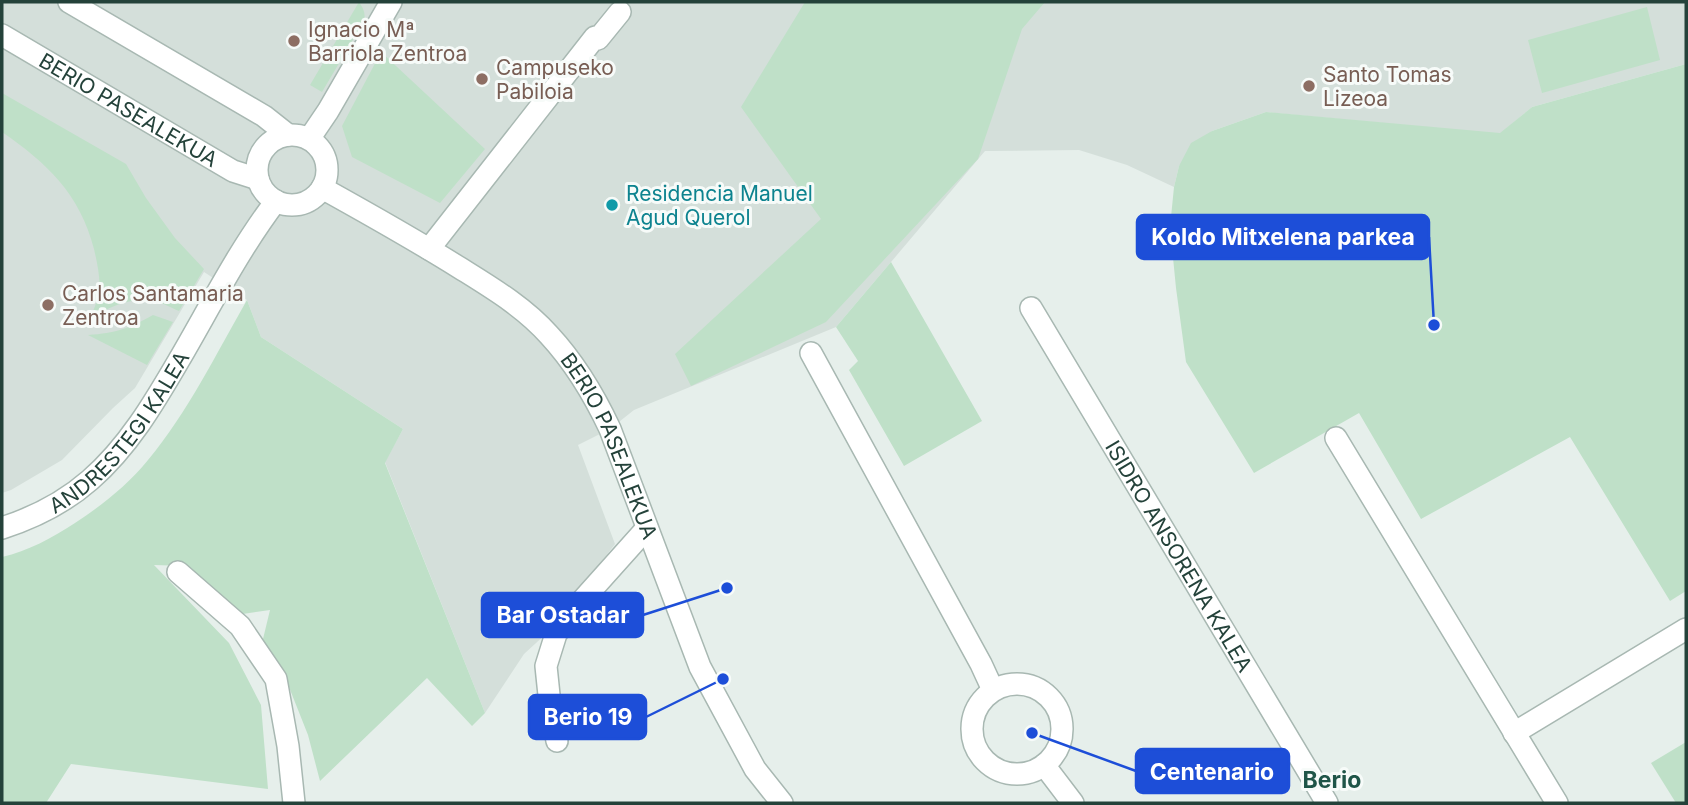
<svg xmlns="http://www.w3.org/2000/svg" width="1688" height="805" font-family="Inter,sans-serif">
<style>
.built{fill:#d4dfda}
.green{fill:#bfe0c8}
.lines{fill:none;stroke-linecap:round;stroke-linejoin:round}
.minor-casing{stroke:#a8b8b2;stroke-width:24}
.minor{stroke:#fff;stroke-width:21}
.education-dot{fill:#8d6e63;stroke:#f7fbf9;stroke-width:2.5}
.culture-dot{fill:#0f9aa8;stroke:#f7fbf9;stroke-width:2.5}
.labels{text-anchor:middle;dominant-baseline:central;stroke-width:6;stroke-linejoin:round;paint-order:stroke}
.education-label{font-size:21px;fill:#785e54;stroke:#f7fbf9;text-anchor:start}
.street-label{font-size:21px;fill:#24423a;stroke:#f7fbf9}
.culture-label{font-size:21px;fill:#0d838f;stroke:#f7fbf9;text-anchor:start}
.neighbourhood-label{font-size:23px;font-weight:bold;fill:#1f5548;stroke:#f7fbf9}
.leader{fill:none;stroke:#1d4ed8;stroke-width:2.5}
.callout-dot{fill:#1d4ed8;stroke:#f7fbf9;stroke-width:2.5}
.callout{fill:#1d4ed8;stroke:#1d4ed8;stroke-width:2.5}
.callout-label{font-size:23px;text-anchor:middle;font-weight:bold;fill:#fff}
</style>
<rect width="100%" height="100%" fill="#e6efeb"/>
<!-- built -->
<path class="built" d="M2,2h1684v62l-154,43 -32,27 -234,-22 -54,19 -33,35 -5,21 -47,-22 -48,-15 -94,1 -149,176 -202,83 -24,19 -32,16 37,99 -67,88 -24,22 -39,59 -100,-251 18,-33 -142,-92 -14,-37 -43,-28 -69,116 -22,20 -51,52 -51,30 -9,3z"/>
<!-- green -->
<path class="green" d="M359,2c4,6 7,11 5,19l-42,71 -12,-7z
M805,2h240l-23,27 -44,130 -152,163 -135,64 -16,-32 146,-135 -80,-112z
M1647,7l13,53 -118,33 -14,-53z
M381,52l104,97 -45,54 -88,-46 -10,-31z
M1686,64v527l-16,10 -100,-164 -149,82 -62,-106 -105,60 -68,-111 -10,-74 -6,-61 4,-40 5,-21 12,-23 21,-12 54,-19 234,21 32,-26z
M2,93l124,71 20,34 29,40 29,31 -25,42c-8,-3 -17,-9 -26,-10 -22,-4 -45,6 -63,18 3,-8 7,-17 9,-26 2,-13 -2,-31 -5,-44 -14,-55 -47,-86 -92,-117z
M891,262l91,159 -78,45 -55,-96 9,-9 -22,-34z
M247,300l14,37 142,92 -18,34 100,250 -13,13 -45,-48 -107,103 -12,-46 -21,-53 -24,-43 7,-29 -34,5 -51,-49 -31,-1 75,78 32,62 7,84 -197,-25 -25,39h-44v-246c26,-6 50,-19 73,-34 26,-17 53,-38 73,-63 40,-48 68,-106 99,-160z
M153,315l20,7 -26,43 -59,-30c28,-2 40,-6 65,-20z
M1686,742v61h-10l-25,-40z"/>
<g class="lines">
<defs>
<g id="minor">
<path d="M69,2l195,114 24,19"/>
<path id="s1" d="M2,35l231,136 25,8"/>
<circle cx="292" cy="170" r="35"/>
<path d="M309,139l19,-28 63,-109"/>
<path id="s2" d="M322,188c47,26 93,52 138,80 32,20 64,39 89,67 26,28 45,60 61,94l90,238 55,102 27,34"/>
<path d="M429,249l166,-212 3,2 22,-27"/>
<path id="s3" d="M1031,308l296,495"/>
<path d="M811,353l170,311 12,26"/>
<path d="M1336,438l221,365"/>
<path id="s4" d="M2,528c31,-10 63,-26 88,-48 38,-33 64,-77 89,-120 31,-53 59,-109 97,-159"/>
<path d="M178,572l62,54 36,53 12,67 6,57"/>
<circle cx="1017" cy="729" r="45"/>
<path d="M1514,733l172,-104"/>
<path d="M557,741l-8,-46 -3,-29 10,-32 14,-20 77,-86"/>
<path d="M1044,765l29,38"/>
</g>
</defs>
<!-- minor casing -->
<use href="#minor" class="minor-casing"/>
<!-- minor -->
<use href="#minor" class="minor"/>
</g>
<!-- markers -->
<g class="education-dot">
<circle cx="294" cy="41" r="7"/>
<circle cx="482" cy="79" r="7"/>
<circle cx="1309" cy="86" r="7"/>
<circle cx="48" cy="305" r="7"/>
</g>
<circle class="culture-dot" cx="612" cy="205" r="7"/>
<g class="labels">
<!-- education labels -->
<g class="education-label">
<text x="308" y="29">Ignacio Mª<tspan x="308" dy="24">Barriola Zentroa</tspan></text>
<text x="496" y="67">Campuseko<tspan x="496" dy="24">Pabiloia</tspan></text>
<text x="1323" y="74">Santo Tomas<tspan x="1323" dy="24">Lizeoa</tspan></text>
<text x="62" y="293">Carlos Santamaria<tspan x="62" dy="24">Zentroa</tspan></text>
</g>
<!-- street labels -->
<g class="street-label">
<text stroke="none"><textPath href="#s1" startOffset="147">BERIO PASEALEKUA</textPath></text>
<text stroke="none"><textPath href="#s4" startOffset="156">ANDRESTEGI KALEA</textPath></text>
<text stroke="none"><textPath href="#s2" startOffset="399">BERIO PASEALEKUA</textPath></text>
<text stroke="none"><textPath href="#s3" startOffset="289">ISIDRO ANSORENA KALEA</textPath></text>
</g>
<!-- culture labels -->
<g class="culture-label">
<text x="626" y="193">Residencia Manuel<tspan x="626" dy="24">Agud Querol</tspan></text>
</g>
<!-- neighbourhood labels -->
<g class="neighbourhood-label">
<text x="1332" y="780">Berio</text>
</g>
</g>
<!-- callouts -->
<path class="leader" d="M1434 325L1429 237M727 588L643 615M723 679L646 717M1032 733L1136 771"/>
<g class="callout-dot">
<circle cx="1434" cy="325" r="7"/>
<circle cx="727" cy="588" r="7"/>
<circle cx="723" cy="679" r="7"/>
<circle cx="1032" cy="733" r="7"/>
</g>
<g class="callout">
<rect x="1137" y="215" width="292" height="44" rx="7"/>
<rect x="482" y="593" width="161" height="44" rx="7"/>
<rect x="529" y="695" width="117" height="44" rx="7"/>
<rect x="1136" y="749" width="153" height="44" rx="7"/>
</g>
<g class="callout-label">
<text x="1283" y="245">Koldo Mitxelena parkea</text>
<text x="563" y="623">Bar Ostadar</text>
<text x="588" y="725">Berio 19</text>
<text x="1212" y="780">Centenario</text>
</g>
<!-- border -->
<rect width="1688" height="805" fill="none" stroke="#24423a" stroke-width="7"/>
</svg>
